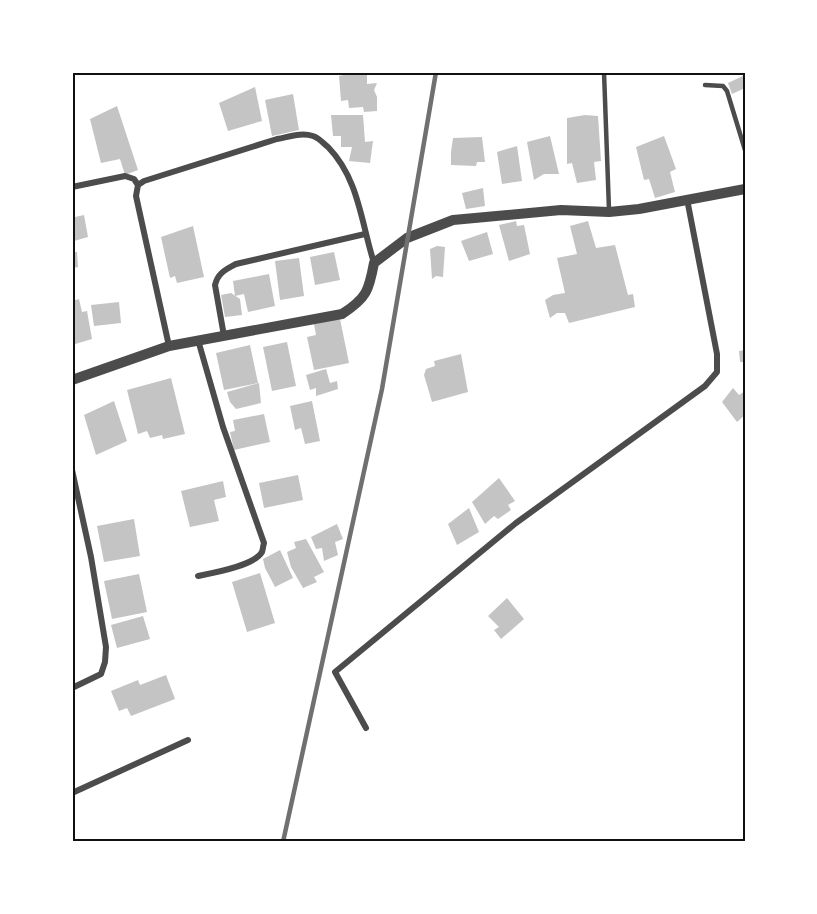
<svg xmlns="http://www.w3.org/2000/svg" width="817" height="914" font-family="'Exo 2',sans-serif">
<style>
.building{fill:#c4c4c4}
.lines{fill:none;stroke-linecap:round;stroke-linejoin:round}
.service{stroke:#4c4c4c;stroke-width:4.5}
.minor{stroke:#4c4c4c;stroke-width:6}
.tertiary{stroke:#4c4c4c;stroke-width:10}
.rail{stroke:#707070;stroke-width:4.5}
.neatline{fill:none;stroke:#111;stroke-width:2}
</style>
<rect width="100%" height="100%" fill="#fff"/>
<!-- building -->
<path class="building" d="M348,72h19v12l10,-1 -3,7 3,7v14l-13,1 -1,-5 -14,1 -1,-8 -7,1 -2,-25 9,-2z
M745,75v13l-13,6 -4,-11z
M255,87l7,34 -34,10 -9,-28z
M293,94l6,36 -27,6 -7,-36z
M117,106l21,64 -13,5 -5,-16 -19,4 -11,-44z
M331,115h32l2,27 8,-1 -3,22 -21,-2 3,-14h-11v-11h-8z
M585,115l13,1 3,45 -7,1 2,18 -19,3 -5,-20 -5,1v-46z
M550,136l9,38h-15l-10,6 -7,-38z
M664,136l12,33 -6,3 5,20 -20,6 -6,-19 -5,1 -8,-33z
M482,137l3,25h-8l-1,4 -25,-1v-13l2,-14z
M517,146l5,35 -20,3 -5,-32z
M483,188l2,18 -19,3 -4,-16z
M72,208l3,9 9,-2 4,22 -14,4 -2,-7z
M516,221l1,5 7,-1 6,29 -21,7 -10,-36z
M588,221l8,27 19,-3 13,50 5,-1 2,13 -66,16 -4,-10h-8l-7,5 -5,-18 8,-5 12,-2 -8,-35 20,-4 -7,-28z
M193,226l11,51 -27,6 -2,-7 -5,2 -9,-41z
M487,232l6,22 -24,7 -8,-20z
M437,246l8,1 -2,30 -7,-1 -4,3 -2,-30z
M72,252h5l1,15 -6,1z
M334,252l6,28 -25,5 -5,-28z
M299,258l5,38 -24,4 -5,-39z
M269,274l6,32 -27,6 -4,-18 -9,2 -2,-15z
M231,293l9,6 2,16 -17,2 -4,-22z
M79,299l3,13 5,-1 5,28 -20,6v-44z
M119,302l2,21 -27,3 -3,-21z
M340,319l9,44 -35,7 -7,-33 9,-2 -2,-11z
M287,342l9,44 -24,5 -9,-44z
M250,345l8,38 -34,7 -8,-37z
M745,350v12h-5l-1,-11z
M461,354l7,38 -36,10 -8,-27 2,-6 9,-3 -1,-5z
M326,369l4,14 7,-2 1,8 -22,7v-8l-6,2 -4,-15z
M171,378l14,56 -22,5 -1,-4 -12,3 -3,-7 -9,3 -11,-44z
M259,383l2,20 -25,6 -6,-7 -3,-10z
M733,388l6,7 6,-4v24l-8,7 -15,-20z
M114,401l13,40 -31,14 -12,-40z
M312,401l8,40 -15,3 -4,-16 -6,2 -5,-24z
M264,414l6,28 -36,8 -4,-18 5,-1 -2,-11z
M298,475l5,25 -39,8 -5,-25z
M499,478l16,23 -7,4 3,5 -13,9 -4,-3 -9,8 -13,-22z
M223,481l3,16 -12,3 5,21 -29,6 -9,-36z
M469,508l10,24 -22,13 -9,-21z
M134,519l6,37 -36,6 -7,-36z
M337,524l6,15 -8,3 3,13 -14,6 -2,-13 -6,1 -5,-12z
M306,539l18,33 -10,5 3,5 -14,6 -12,-21 -4,-15 9,-4 -2,-6z
M280,550l13,28 -18,9 -10,-19 -2,-9z
M260,573l15,50 -28,9 -15,-50z
M139,574l8,38 -35,7 -8,-38z
M507,598l17,21 -23,20 -7,-9 5,-3 -11,-11z
M143,616l7,23 -33,9 -6,-23z
M166,675l9,24 -44,17 -4,-8 -8,3 -8,-20 27,-11 2,5z"/>
<g class="lines">
<!-- service -->
<path class="service" d="M604,72l5,138
M705,85l18,1 4,5 18,59"/>
<!-- minor -->
<path class="minor" d="M72,187l53,-11 9,3 4,6
M224,336l-9,-51c3,-12 10,-15 21,-21l129,-30
M198,340l25,87 41,116c-1,3 -1,6 -2,9 -8,14 -49,21 -64,24
M169,346l-33,-150 2,-11 6,-4 133,-42c12,-2 24,-7 36,-3 6,2 10,7 15,11 31,32 33,75 46,116
M72,470l19,87 15,90 -1,15 -4,12 -29,14
M366,728l-31,-56 181,-149 189,-137 12,-14v-18l-30,-155
M72,793l116,-53"/>
<!-- tertiary -->
<path class="tertiary" d="M72,380l97,-34 173,-32c25,-16 27,-24 32,-51l33,-25 46,-18 108,-10 48,2 30,-3 106,-20"/>
<!-- rail -->
<path class="rail" d="M283,842l99,-453 54,-317"/>
</g>
<!-- border -->
<rect width="817" height="914" fill="none" stroke="#ffffff" stroke-width="147"/>
<rect x="74" y="74" width="670" height="766" class="neatline"/>
</svg>
